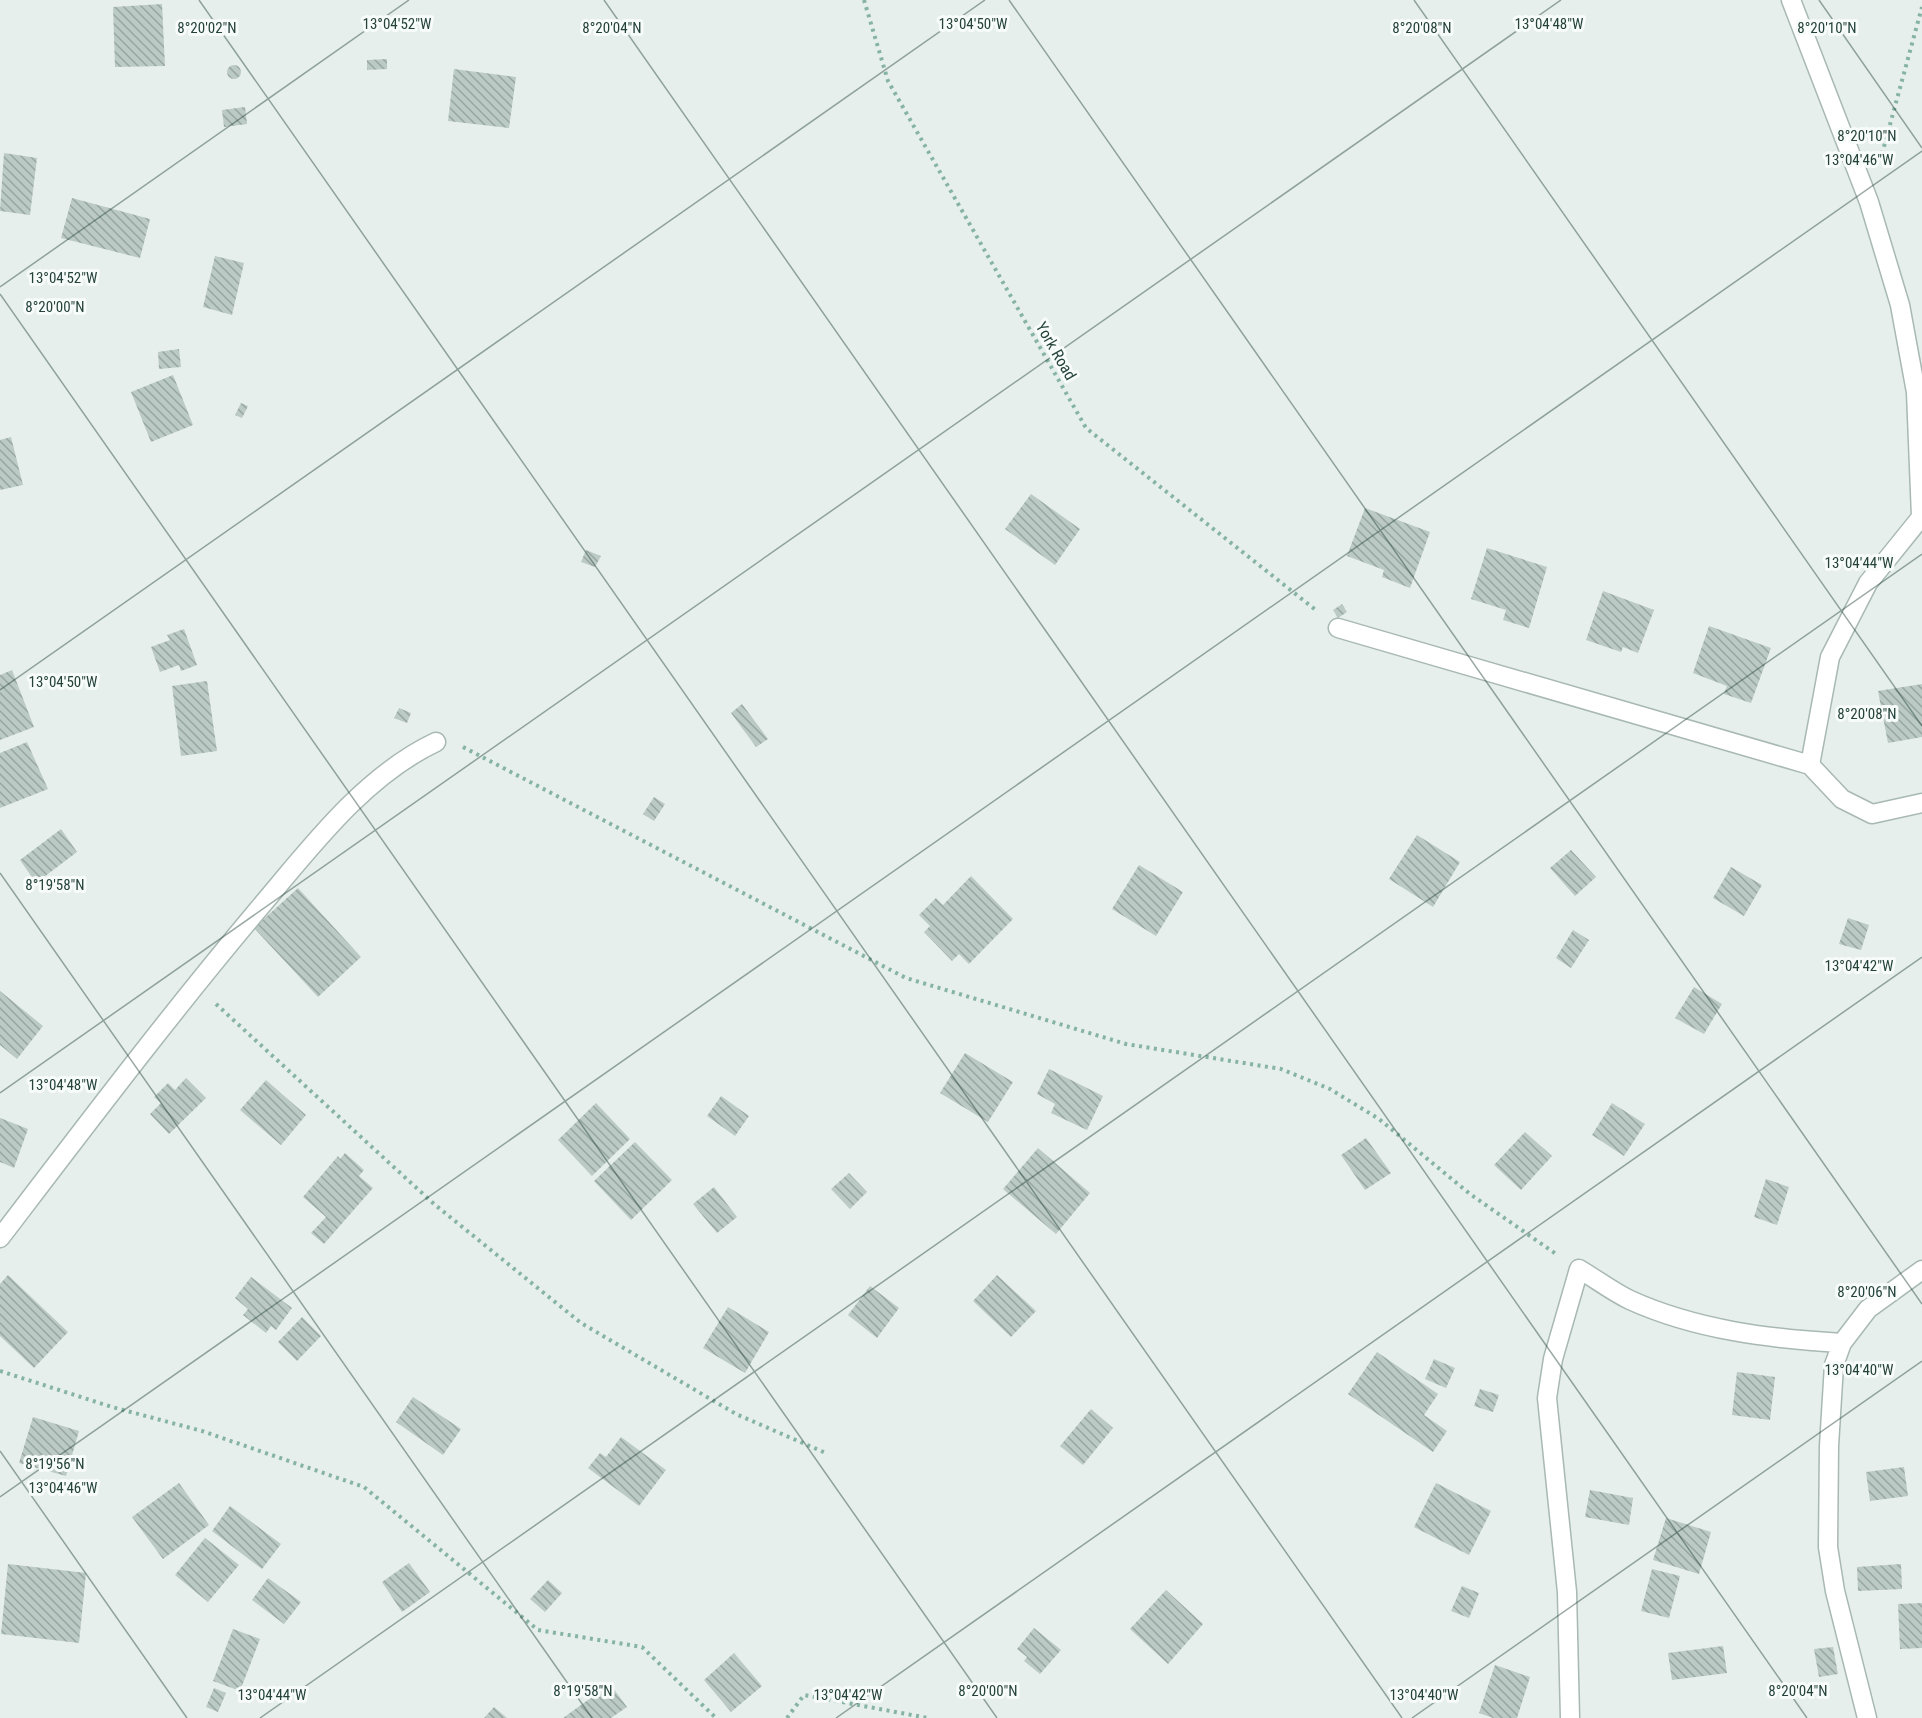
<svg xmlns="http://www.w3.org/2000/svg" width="1922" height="1718" font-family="'Roboto Condensed',sans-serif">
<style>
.building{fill:url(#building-back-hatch)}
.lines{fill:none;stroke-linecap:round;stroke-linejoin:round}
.minor-casing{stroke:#a8b8b2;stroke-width:21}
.path{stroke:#86b3a5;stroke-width:4;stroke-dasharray:3 4.5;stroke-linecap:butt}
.minor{stroke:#fff;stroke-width:18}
.ticks{fill:none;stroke:#24423a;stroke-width:1.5;stroke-opacity:0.45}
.labels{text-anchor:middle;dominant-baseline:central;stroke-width:6;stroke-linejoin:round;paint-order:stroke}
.street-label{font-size:16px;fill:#24423a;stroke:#f7fbf9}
.ticks-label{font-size:15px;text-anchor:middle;fill:#24423a;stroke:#f7fbf9;stroke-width:6;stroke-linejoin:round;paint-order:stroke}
</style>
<defs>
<pattern id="building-back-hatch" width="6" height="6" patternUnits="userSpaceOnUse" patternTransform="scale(1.5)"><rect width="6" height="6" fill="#bbcac4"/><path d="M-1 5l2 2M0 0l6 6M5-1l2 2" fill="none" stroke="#98a6a0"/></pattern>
</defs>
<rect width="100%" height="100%" fill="#e6efeb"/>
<!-- building -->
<path class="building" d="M162,4l3,62 -50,1 -2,-60z
M387,59v10l-20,1v-10z
M227 72a7 7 0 1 1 14 0a7 7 0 1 1-14 0Z
M454,69l62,8 -7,51 -61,-7z
M245,107l2,17 -23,3 -2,-17z
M4,153l33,5 -7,57 -30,-4z
M72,198l78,21 -10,39 -79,-20z
M215,256l29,7 -12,52 -29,-8z
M179,349l2,18 -22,2 -1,-17z
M173,375l20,50 -42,17 -20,-50z
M241,403l7,3 -6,12 -7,-3z
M11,437l12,48 -23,5v-50z
M1031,494l49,35 -25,36 -50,-36z
M1365,508l65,24 -20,56 -28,-11 2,-7 -37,-14z
M1487,548l60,19 -18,61 -26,-8 3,-10 -35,-11z
M586,550l15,6 -6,11 -14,-5z
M1603,591l51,19 -16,43 -15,-6 -2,5 -35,-12z
M1342,604l5,8 -9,6 -5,-8z
M1709,626l62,22 -20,55 -27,-9 3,-8 -34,-13z
M184,629l13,36 -16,6 -2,-6 -19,7 -9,-25 19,-7 -3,-5z
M12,670l22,57 -34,13v-65z
M207,681l10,70 -36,5 -9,-70z
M1922,684v53l-34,6 -10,-52z
M742,704l26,35 -12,8 -25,-34z
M399,708l12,5 -4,10 -13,-5z
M27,742l21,47 -48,19v-55z
M654,797l11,7 -11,17 -11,-7z
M61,829l16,23 -41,31 -16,-23z
M1417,835l43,27 -27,45 -44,-28z
M1571,850l25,27 -21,19 -25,-28z
M1139,865l44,27 -27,44 -44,-27z
M1731,867l31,18 -18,31 -31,-18z
M971,876l42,43 -44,45 -10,-10 -7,7 -28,-29 6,-6 -11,-11 17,-17 7,7z
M298,888l63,69 -43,40 -64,-69z
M1848,918l21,7 -8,25 -22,-6z
M1573,930l16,10 -18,28 -15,-10z
M1694,987l28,17 -18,30 -29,-16z
M0,991l43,35 -26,33 -17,-14z
M965,1053l48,29 -25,40 -48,-29z
M1049,1069l54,27 -16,34 -36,-17 4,-9 -18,-10z
M186,1078l20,20 -37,36 -19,-20 11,-11 -7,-6 14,-14 7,7z
M266,1080l40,35 -25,30 -41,-35z
M721,1096l28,20 -14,20 -28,-20z
M596,1103l34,36 -38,37 -34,-36z
M1612,1103l33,21 -21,32 -32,-21z
M0,1118l28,11 -14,39 -14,-6z
M1525,1132l27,24 -31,34 -27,-25z
M1366,1138l25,35 -26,17 -24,-35z
M635,1142l37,38 -41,40 -37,-39z
M1038,1148l52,45 -34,41 -53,-45z
M345,1153l19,17 -5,6 14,12 -49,56 -13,-11 15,-16 -23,-20 35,-41 2,3z
M849,1173l18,19 -17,17 -19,-20z
M1766,1179l23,8 -12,38 -23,-8z
M714,1187l23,30 -20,16 -24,-29z
M8,1275l60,57 -34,36 -34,-32v-52z
M997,1275l39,36 -25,26 -38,-36z
M251,1277l41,31 -16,22 -5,-4 -5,7 -23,-18 5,-6 -13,-11z
M870,1286l29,22 -22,30 -29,-23z
M728,1307l41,25 -24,41 -42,-25z
M302,1317l19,19 -24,25 -19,-19z
M1377,1352l61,42 -14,21 23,16 -14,21 -85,-58z
M1434,1359l21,9 -9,20 -21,-9z
M1737,1372l38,5 -5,43 -38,-5z
M1480,1389l19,6 -6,17 -19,-6z
M413,1397l48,32 -18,26 -47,-33z
M1091,1409l22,19 -30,37 -23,-19z
M33,1417l46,14 -13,45 -47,-13z
M621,1437l45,33 -27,36 -51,-38 12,-15 6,4z
M1904,1467l4,29 -38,5 -4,-29z
M179,1483l30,42 -46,34 -31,-42z
M1436,1483l55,28 -22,44 -55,-28z
M1590,1490l43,8 -4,27 -44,-8z
M230,1506l51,38 -19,25 -50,-38z
M1666,1518l45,14 -12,42 -46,-14z
M205,1538l34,27 -31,37 -33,-27z
M409,1563l21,29 -28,20 -20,-30z
M8,1564l78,9 -7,70 -78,-9z
M1901,1564l1,25 -44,2 -1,-24z
M1652,1569l28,7 -11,42 -28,-7z
M268,1578l33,24 -17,22 -32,-24z
M548,1580l14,13 -17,19 -15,-13z
M1462,1586l17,7 -10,25 -18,-7z
M1166,1590l37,34 -35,40 -38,-35z
M1922,1603v45l-22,1 -2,-45z
M1034,1628l27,22 -21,24 -16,-13 3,-4 -10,-8z
M233,1629l27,10 -20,52 -27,-10z
M1723,1646l4,27 -55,7 -4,-27z
M1833,1647l5,27 -19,3 -5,-28z
M734,1653l28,33 -31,26 -27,-32z
M1495,1665l35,12 -13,41h-24l-14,-5z
M610,1684l17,23 -16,11h-48z
M214,1688l12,5 -8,19 -12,-5z
M494,1707l13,11h-23z"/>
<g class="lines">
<defs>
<path id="minor" d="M1791,0l78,202 31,103 16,87 5,125
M1338,628l472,137 32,34 30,15 50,-11
M1810,765l20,-108 38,-74 54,-67
M0,1238c84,-110 167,-220 256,-326 52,-61 106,-135 180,-170
M1570,1718l-3,-126 -20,-194 6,-39 26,-90c17,10 34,23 51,31 66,30 141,39 212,43
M1867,1718l-32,-127 -7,-44 1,-101 5,-81 8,-22 26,-34 54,-39"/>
</defs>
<!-- minor casing -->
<use href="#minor" class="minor-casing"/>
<!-- path -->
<path class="path" d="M864,0l24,81 198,347 231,183
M1882,154l40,-147
M463,747l443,231 220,66 155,25 49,20 49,30 91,75 86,60
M216,1004l218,200 147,119 155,91 92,40
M0,1371l112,36 90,24 162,56 174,143 104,17 74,71
M787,1718l17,-23 124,23"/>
<!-- minor -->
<use href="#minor" class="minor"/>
</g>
<!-- ticks -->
<path class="ticks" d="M199,0l1203,1718M604,0l1203,1718M1009,0l913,1304M1414,0l508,726M1819,0l103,148M0,287l409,-287M0,294l997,1424M0,690l985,-690M0,873l592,845M0,1093l1561,-1093M0,1451l187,267M0,1497l1922,-1346M260,1718l1662,-1164M836,1718l1086,-761M1412,1718l510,-357"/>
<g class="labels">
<!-- street labels -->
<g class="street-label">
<text transform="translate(1056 351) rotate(60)">York Road</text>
</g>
</g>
<g class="ticks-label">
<text x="973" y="29">13°04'50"W</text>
<text x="397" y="29">13°04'52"W</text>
<text x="1549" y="29">13°04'48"W</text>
<text x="207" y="33">8°20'02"N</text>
<text x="612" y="33">8°20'04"N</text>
<text x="1422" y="33">8°20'08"N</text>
<text x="1827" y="33">8°20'10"N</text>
<text x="1867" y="141">8°20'10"N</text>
<text x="1859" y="165">13°04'46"W</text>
<text x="63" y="283">13°04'52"W</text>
<text x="55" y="312">8°20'00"N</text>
<text x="1859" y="568">13°04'44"W</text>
<text x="63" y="687">13°04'50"W</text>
<text x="1867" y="719">8°20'08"N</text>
<text x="55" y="890">8°19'58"N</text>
<text x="1859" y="971">13°04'42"W</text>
<text x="63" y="1090">13°04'48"W</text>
<text x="1867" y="1297">8°20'06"N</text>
<text x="1859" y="1375">13°04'40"W</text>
<text x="55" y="1469">8°19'56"N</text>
<text x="63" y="1493">13°04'46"W</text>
<text x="583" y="1696">8°19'58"N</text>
<text x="988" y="1696">8°20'00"N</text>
<text x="1798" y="1696">8°20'04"N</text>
<text x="272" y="1700">13°04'44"W</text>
<text x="848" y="1700">13°04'42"W</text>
<text x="1424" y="1700">13°04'40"W</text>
</g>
</svg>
